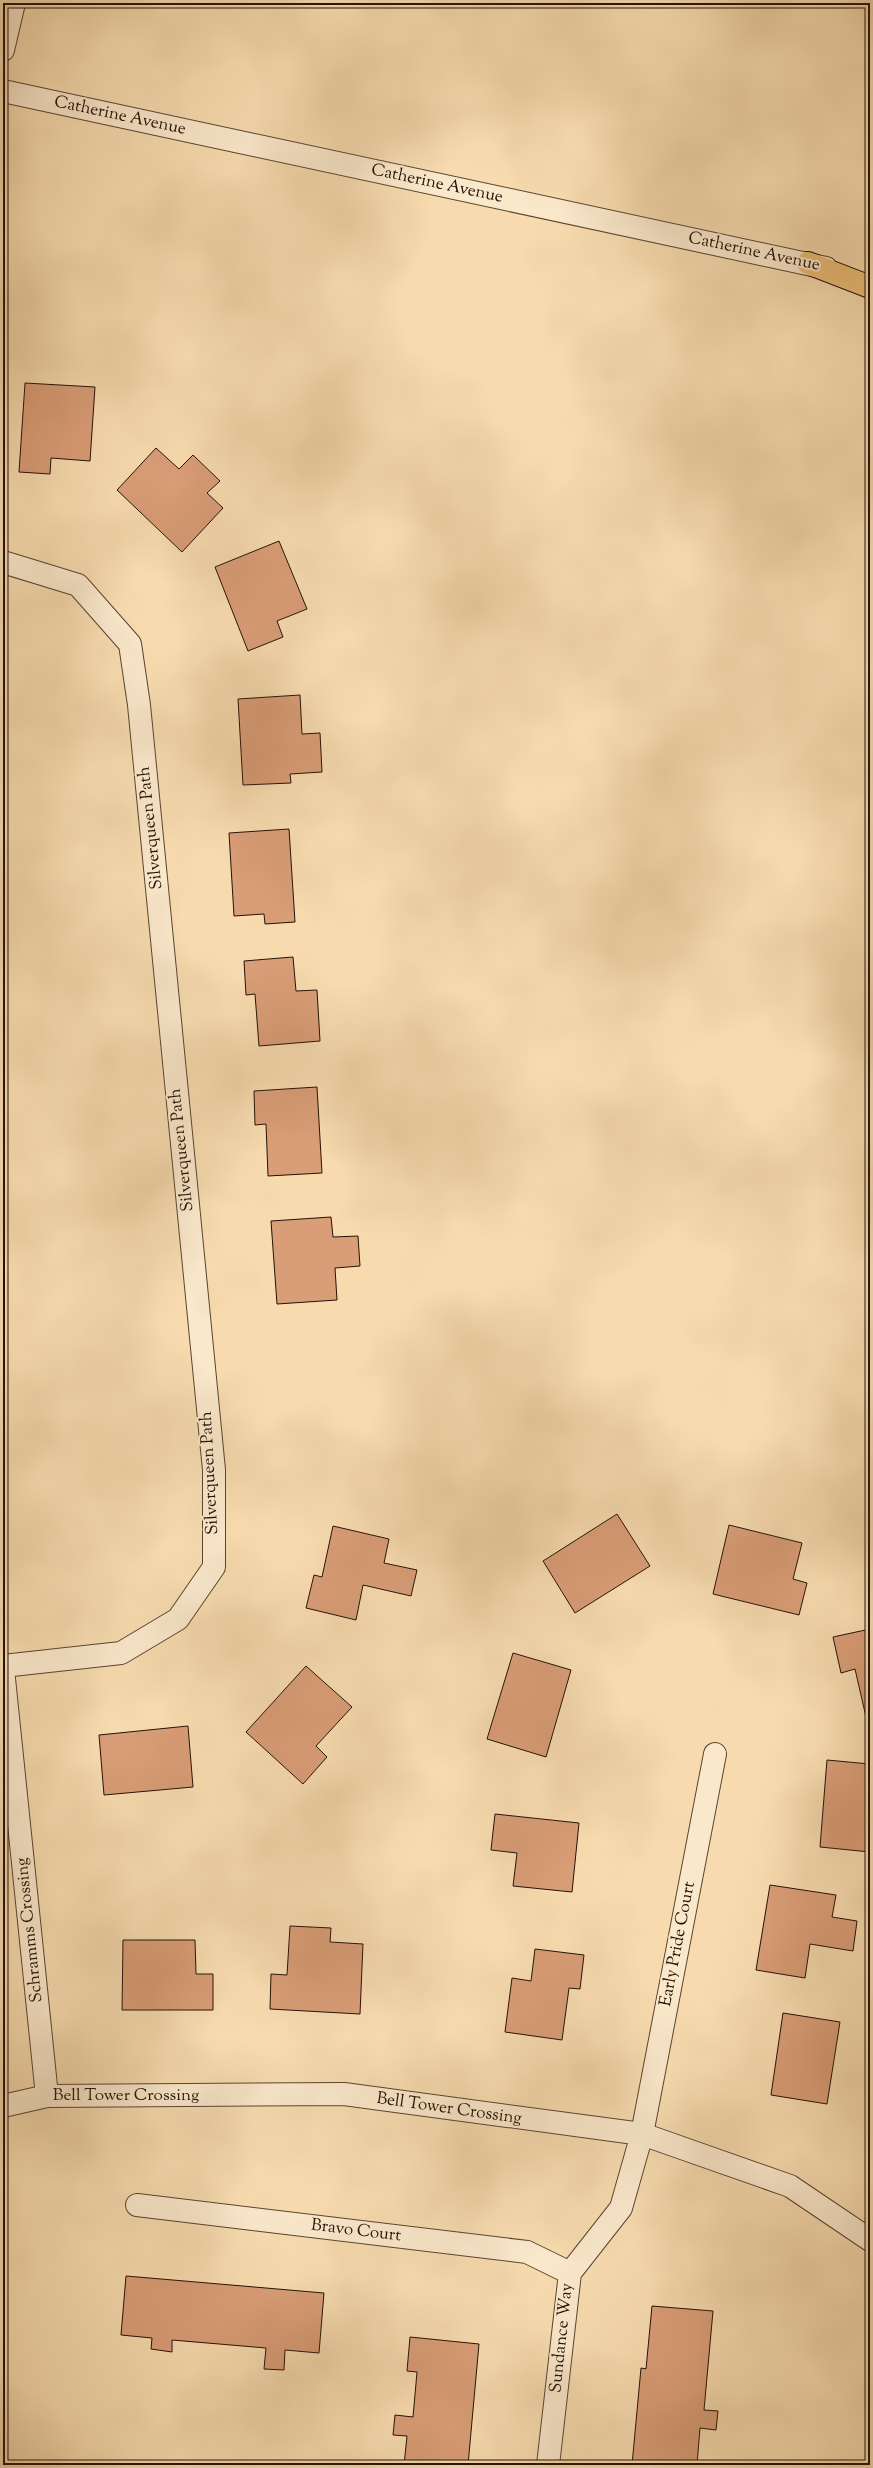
<svg xmlns="http://www.w3.org/2000/svg" width="873" height="2468" font-family="'Sorts Mill Goudy',serif">
<style>
.building{fill:#d99d77;stroke:#241208}
.lines{fill:none;stroke-linecap:round;stroke-linejoin:round}
.minor-casing{stroke:#594432;stroke-width:24}
.highway-casing{stroke:#241208;stroke-width:24}
.minor{stroke:#fae8cb;stroke-width:22}
.highway{stroke:#ecbe78;stroke-width:22}
.labels{text-anchor:middle;dominant-baseline:central;stroke-width:4;stroke-linejoin:round;paint-order:stroke}
.street-label{font-size:17px;fill:#241208;stroke:#fae8cb}
</style>
<rect width="100%" height="100%" fill="#f7dbaf"/>
<filter id="stains"><feTurbulence type="fractalNoise" baseFrequency=".005" numOctaves="4"/><feColorMatrix values="0 0 0 0 .2 0 0 0 0 .09 0 0 0 0 .02 0 0 0 .5 -.17"/></filter>
<radialGradient id="worn" r=".72"><stop offset=".6" stop-color="#630" stop-opacity="0"/><stop offset="1" stop-color="#630" stop-opacity=".3"/></radialGradient>
<!-- building -->
<path class="building" d="M25,383l70,4 -5,74 -39,-3 -1,16 -31,-2z
M156,448l23,21 14,-14 27,26 -13,12 16,15 -41,44 -65,-62z
M279,541l28,68 -30,12 6,16 -35,14 -33,-84z
M300,695l2,39 18,-1 2,39 -32,2 1,9 -48,2 -5,-86z
M289,829l6,93 -30,2 -1,-10 -30,2 -5,-83z
M293,957l3,34 21,-1 3,51 -61,5 -4,-52 -9,1 -2,-34z
M317,1087l5,86 -54,3 -2,-52 -11,1 -1,-34z
M331,1217l2,20 25,-1 2,30 -25,2 2,32 -60,4 -6,-83z
M617,1514l33,52 -75,47 -32,-52z
M729,1525l73,18 -9,36 14,4 -8,32 -86,-21z
M333,1526l56,13 -5,24 33,7 -6,26 -48,-11 -7,35 -50,-12 8,-33 8,2z
M870,1629v87l-4,1 -11,-48 -14,4 -8,-36z
M513,1653l58,17 -25,87 -59,-18z
M306,1666l46,41 -36,39 11,11 -24,27 -57,-52z
M188,1726l5,61 -89,8 -5,-60z
M827,1760l43,4v88l-50,-5z
M495,1814l84,9 -7,69 -59,-6 4,-33 -26,-3z
M770,1885l66,10 -4,22 25,4 -4,30 -43,-7 -5,34 -49,-8z
M290,1926l41,2 -1,14 33,2 -3,70 -90,-5 1,-35 16,1z
M123,1940h72l1,34h17v36h-91z
M535,1949l49,6 -4,34 -11,-1 -7,52 -57,-8 7,-54 19,3z
M783,2013l57,9 -13,82 -56,-9z
M126,2276l198,17 -5,60 -34,-3 -1,20 -20,-1 2,-21 -94,-8v12l-21,-3 1,-11 -31,-3z
M652,2306l61,5 -9,99 14,1 -2,19 -16,-2 -3,37h-65l9,-97 5,1z
M410,2337l69,7 -11,121h-64l3,-29 -14,-1 2,-20 18,2 4,-45 -10,-1z"/>
<g class="lines">
<defs>
<path id="minor" d="M3,50l11,-47
M3,91l823,177
M3,562l75,23 52,59 9,61 75,765v97l-36,52 -57,34 -118,13
M3,1669l44,427
M3,2106l44,-10 297,-2 298,40 148,52 80,54
M137,2205l390,47 43,21
M548,2465l22,-192 51,-65 21,-74 73,-380"/>
<path id="highway" d="M808,263l62,24"/>
</defs>
<!-- minor casing -->
<use href="#minor" class="minor-casing"/>
<!-- highway casing -->
<use href="#highway" class="highway-casing"/>
<!-- minor -->
<use href="#minor" class="minor"/>
<!-- highway -->
<use href="#highway" class="highway"/>
</g>
<g class="labels">
<!-- street labels -->
<g class="street-label">
<text transform="translate(120 116) rotate(12)">Catherine Avenue</text>
<text transform="translate(437 184) rotate(12)">Catherine Avenue</text>
<text transform="translate(754 252) rotate(12)">Catherine Avenue</text>
<text transform="translate(151 828) rotate(-96)">Silverqueen Path</text>
<text transform="translate(182 1150) rotate(-96)">Silverqueen Path</text>
<text transform="translate(210 1473) rotate(-93)">Silverqueen Path</text>
<text transform="translate(30 1930) rotate(-96)">Schramms Crossing</text>
<text transform="translate(678 1944) rotate(-79)">Early Pride Court</text>
<text x="126" y="2096">Bell Tower Crossing</text>
<text transform="translate(449 2109) rotate(8)">Bell Tower Crossing</text>
<text transform="translate(356 2231) rotate(7)">Bravo Court</text>
<text transform="translate(562 2338) rotate(-84)">Sundance Way</text>
</g>
</g>
<!-- margin -->
<rect width="873" height="2468" fill="none" stroke="#f7dbaf" stroke-width="16"/>
<rect x="4" y="4" width="865" height="2460" fill="none" stroke="#241208" stroke-width="2"/>
<rect x="8" y="8" width="857" height="2452" fill="none" stroke="#241208"/>
<rect width="100%" height="100%" filter="url(#stains)"/>
<rect width="100%" height="100%" fill="url(#worn)"/>
</svg>
